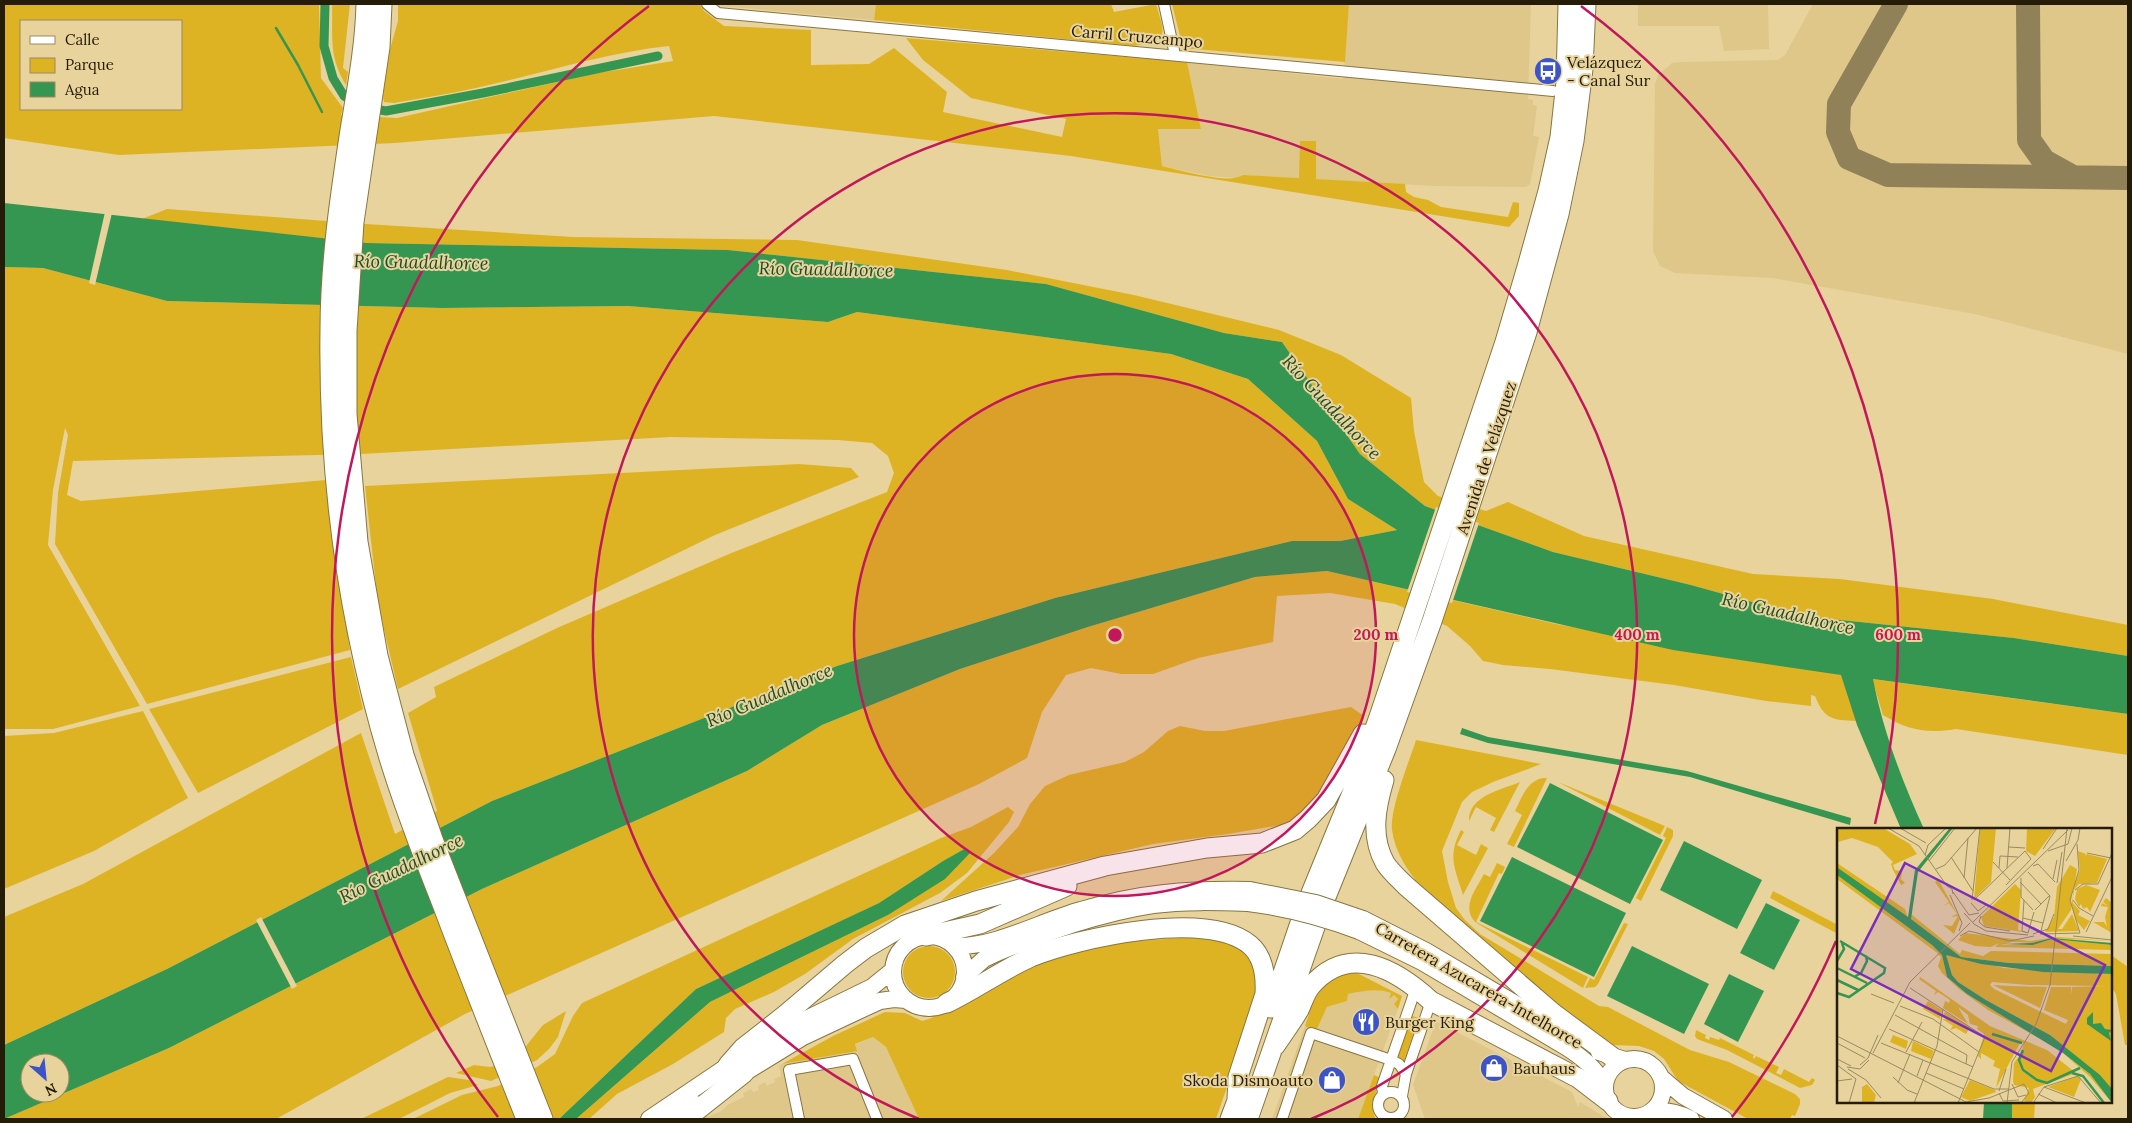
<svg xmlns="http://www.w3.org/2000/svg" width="2132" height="1123" font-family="Lora,serif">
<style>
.built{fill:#dfc789}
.green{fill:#deb323;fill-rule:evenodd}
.water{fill:#359652;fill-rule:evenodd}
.pier{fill:#e8d39c}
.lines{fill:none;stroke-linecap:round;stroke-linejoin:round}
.stream{stroke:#359652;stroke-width:2.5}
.canal{stroke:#359652;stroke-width:9}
.taxiway{stroke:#908159;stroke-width:24}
.street-casing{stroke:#887541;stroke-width:12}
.primary-casing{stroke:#887541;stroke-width:18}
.highway-casing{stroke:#887541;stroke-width:21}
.street{stroke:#fff;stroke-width:10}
.primary{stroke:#fff;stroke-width:16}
.highway{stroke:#fff;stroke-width:19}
.primary-bridge-casing{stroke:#887541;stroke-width:18;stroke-linecap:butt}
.primary-bridge{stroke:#fff;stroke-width:16}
.ring{fill:none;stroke:#c2185b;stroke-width:2.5}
.labels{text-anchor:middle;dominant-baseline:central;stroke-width:4;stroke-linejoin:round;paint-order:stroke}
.street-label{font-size:16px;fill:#241c06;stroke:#e8d39c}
.poi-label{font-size:16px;fill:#241c06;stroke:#e8d39c;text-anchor:start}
.water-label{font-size:18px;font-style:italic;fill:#1c4c29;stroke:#e8d39c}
.inset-river{fill:none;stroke:#359652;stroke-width:2.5}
.inset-road{fill:none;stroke:#9a8a60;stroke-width:1}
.view{fill:#7b2cbf;fill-opacity:0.15;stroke:#7b2cbf;stroke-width:2.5}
.inset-edge{fill:none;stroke:#241c06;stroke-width:2.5}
.centre{fill:#c2185b;stroke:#e8d39c;stroke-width:2.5}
.ring-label{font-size:15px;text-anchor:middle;font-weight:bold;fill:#c2185b;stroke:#e8d39c;stroke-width:4;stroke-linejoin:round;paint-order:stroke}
</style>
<rect width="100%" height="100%" fill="#e8d39c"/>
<!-- built -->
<path class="built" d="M718,4h158l-2,16 -152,-14z
M1349,4h182l-3,95 5,1v5l4,1 -4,30 6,1 -9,47 -4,3 -93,-1 -190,-11 -5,3 -29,-2 -47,-10 -4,-37h43l-14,-67 156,17z
M1638,4h130l1,45 -45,2 -5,-25h-81z
M1813,4h315v350l-153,-40 -203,-36 -97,-5 -15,-7 -7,-15 2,-167 3,-9 14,-12 9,-1 97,-2 7,-5z
M1367,990h17l7,3 -1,5 4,-3 4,4 -4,5 4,5 -40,110h-86l33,-93 11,4 11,-23 20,-6 1,-7z
M1436,1021l136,71 6,15 2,-5 28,17h-183l-12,-34z
M873,1037l13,10 33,72h-219l20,-7 9,-8 15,-7 -1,-4 8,-4 2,3 6,-2 -1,-4 7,-4 2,4 8,-4 -1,-3 7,-3 -2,-11 78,-15 -2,-5z"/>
<!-- green -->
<path class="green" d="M4,4h315l2,74 22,30 -2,7 56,3 195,-44 81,-13 -4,-15c-65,7 -129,28 -193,42 -27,6 -55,10 -82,15l-10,-1 -1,-6 7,-47 8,-28v-17h302l4,7 20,15 87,4v35l58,-1 25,-16 53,44 -4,20 119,25 4,-18 -95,-21 -48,-38 -17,-22 281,24 14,67h-43l4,37c18,4 66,19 81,9l56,3 1,-37h16v38l89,5 1,8 8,5 14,3 13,7 67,10 5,-15 6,1v13l-10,11 -438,-71 -357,-40 -319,27 -276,12 -115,-17zM21,21h160v88h-160z
M332,4h18l-7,64 5,4 -2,13c-18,-29 -13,-50 -14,-81z
M876,4h235l3,8 42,-8c9,31 14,36 -22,42l-260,-26z
M1172,4h177l-4,58 -162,-14z
M167,209l199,15 207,13 224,3 210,30 127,25 145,35 62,25 70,43 3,33 10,51 14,14 48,15 22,-9 76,34 169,38 87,5 153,20 135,26v31l-114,-18 -212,-22 -111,-31 -138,-33 -128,-46 -65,-52 -78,-112 -58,-9 -178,-49 -318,-34 -361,-7 -225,-24z
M4,267l39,1 124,33 275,7 186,-2 200,16 29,-10 314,42 77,25 69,62 31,58 49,31 -57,11h-48l-237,57 -218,68 -345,135 -325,168 -163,76v-128l79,-33 278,-151 34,101 42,-23 -29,-98 28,-16 -2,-10 123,-59 172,-74 158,-62 7,-19 -6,-17 -16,-13 -34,-3 -167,-3 -310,17 -288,7 -6,34 14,6 245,-21 24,170 -203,54 -92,-160 3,-51 10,-58 -3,-7 -12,62 -5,55 92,161 -87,23h-49z
M799,464l52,4 8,9 -144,58 -317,154 -20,-85 -13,-118z
M1327,571l229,53 286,51 14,46c-24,-1 -32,-2 -41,-25l-4,-1v11l-45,-5 -92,-16 -124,-16 -47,-4 -20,-4 -13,-15 -23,-20 -52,-22 -65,-11 -53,3 -4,46 -75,16 -45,16h-32l-30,-6 -25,7 -24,37 -15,46 -48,26 -514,230 -189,105h-272l165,-71 313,-159 265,-118 75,-46 138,-56 128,-42 167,-50z
M351,657l12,52 -165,84 -49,-84z
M1872,679l256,35v41l-172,-26c-30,5 -48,1 -73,-14z
M1351,707l13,9 -17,38 -39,57 -21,13 -59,10 -75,10 -133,31 -79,26 53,-48 24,-26 12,-23 15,-18 24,-11 56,-13 19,-10 24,-21 12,-5 25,5h19z
M143,711l45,87 -94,53 -90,38v-153l50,-3z
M1416,740l125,24 -48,18 -21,10 -10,10 -20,49 6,31 8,26 9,12 15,14 119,72 9,1 82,43 39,12 66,32 5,5v5l-5,12 -3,-1 -2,4h-42l-70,-38 -14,-22 -10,-8 -15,-5 -27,-1 -31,-18 -157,-136c-15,-18 -29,-38 -32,-61 -2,-22 17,-68 24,-90z
M1543,778h4l-33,69 -7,-3 15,-29 -7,-4c7,-14 12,-30 28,-33z
M1520,782l-26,50 -4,-2 6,-12 -20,-11 -7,14c-1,-25 32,-31 51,-39z
M1558,782l107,44 -5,9z
M1008,807l6,5 -5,10 -42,51 -27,20 -87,46 -48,35 -31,18 -39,17 -9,9 -2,14 -51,32 -56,30 -28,25h-13l134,-117 178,-87 82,-62 -4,-5 -23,13 -64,42 -183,86 -137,130h-146l49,-24 36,-9 39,-19 18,-13 18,-38 9,-13 359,-165 30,-11z
M1667,827l6,3v6l-32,65 -5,-3 30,-60 -3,-2z
M1461,830l3,2 -7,13 19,10 5,-11 7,4 -25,47c-8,-27 -16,-38 -2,-65z
M1497,863l8,4 -3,7 -3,-1 -23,49 112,55 -5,11 -108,-66c-14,-15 1,-33 9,-48l6,3z
M1773,891l65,34v9l-68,-36z
M1624,923l4,1 -30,60 -3,3 -10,1 5,-10 4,2z
M1193,937l31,5 18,8 12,16 3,34 -41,119h-297l-33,-72 -13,-10 -18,7 2,7 -75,13 51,-28 52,-24 20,1 17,8c40,-12 72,-38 109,-55 50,-23 108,-25 162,-29z
M903 972a26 26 0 1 1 52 0a26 26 0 1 1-52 0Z
M2111,955l17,12v78h-3l-9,-51 -5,-7z
M1351,970l51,26 -4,13 -4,-5 4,-5 -4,-4 -5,4 2,-6c-14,-5 -28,-2 -43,1l-1,7 -20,6 -11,24 -11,-5 9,-27 9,-16z
M566,1011l-8,26 -9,12 -12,11 -46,21 -35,-8 18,-8 16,2 19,-5 17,-16 17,-21z
M1412,1016l7,2 -16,46 -6,-5z
M1696,1030l10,5 -1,3 4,2 1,-3 9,3 1,-2 34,17 -1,2 1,2 2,-3 23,11 -3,6 5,2 3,-6 25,13 3,-4 3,2 -3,5 -12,3 -73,-38 -30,-11 -2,-3z
M1374,1075l7,3 -9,25 3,16h-17z
M448,1077l21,3 9,5 -28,8 -51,26h-38z
M2012,1102h23l-1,17h-22z"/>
<!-- water -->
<path class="water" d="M4,203l363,40 361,7 318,34 178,49 58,9 78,112 65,52 128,46 138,33 111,31 212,22 114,18v58l-255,-35c10,52 29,102 51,150h-23l-44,-104 -16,-50 -168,-25 -346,-79 -72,6 -167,50 -128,42 -138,56 -75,46 -265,118 -313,159 -165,71v-74l163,-76 325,-168 345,-135 218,-68 237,-57h48l57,-11 -49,-31 -31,-58 -69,-62 -77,-25 -314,-42 -29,10 -200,-16 -186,2 -275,-7 -124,-33 -39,-1zM30,1063h30v30h-30z
M1462,728l26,9 199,34 164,47 -1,7 -160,-48 -202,-34 -28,-9z
M1550,783l113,57 -33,64 -113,-57z
M1684,841l78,39 -25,49 -77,-39z
M966,848l4,5 -25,26 -57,36 -178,87 -134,117h-17l137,-130 183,-86 64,-42z
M1512,857l114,56 -32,64 -114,-56z
M1766,903l34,17 -26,50 -34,-17z
M1632,946l77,38 -25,50 -77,-38z
M1729,974l35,17 -26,51 -34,-18z
M1984,1102h28v17h-29z"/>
<!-- pier -->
<path class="pier" d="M105,212l7,1 -17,72 -6,-2z
M1436,507l43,16 -27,80 -45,-11z
M261,917l36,69 -5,3 -36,-69z"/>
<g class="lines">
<!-- stream -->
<path class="stream" d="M276,28l22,37 24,47"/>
<!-- canal -->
<path class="canal" d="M325,4l-1,42 9,32 11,18 11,6
M369,108l17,3 97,-18 175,-37"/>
<!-- taxiway -->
<path class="taxiway" d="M1896,4l-57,100 -1,28 11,26 39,17 240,3
M2028,4l1,136 15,21 27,15"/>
<defs>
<path id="street" d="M707,4l11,9 835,78
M1164,4l11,51
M1378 1105a13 13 0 1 1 26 0a13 13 0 1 1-26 0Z
M1383,1094l-1,-8 34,-98
M1402,1096l4,-22 25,-73
M799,1119l-10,-49 64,-11 24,60
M1282,1119l29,-86 80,27 8,4 7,10"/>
<path id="primary" d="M1363,919l63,32 149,88
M1359,931l63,31 144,85c17,11 28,20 39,38
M893 972a36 36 0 1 1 72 0a36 36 0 1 1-72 0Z
M954,946c40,2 87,-25 127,-36 59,-18 107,-21 169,-20
M964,977l20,-18 15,-7c49,-20 101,-39 154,-47 32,-4 63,-3 95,-2
M1599,1052l26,8
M1605 1088a29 29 0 1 1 58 0a29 29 0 1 1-58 0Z
M1663,1079l20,17 41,23
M733,1080l70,-43 51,-24 26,-12 14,-2 12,1
M1652,1111c14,-1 27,2 39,8
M649,1119l95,-64 54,-32 74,-36 21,-17
M673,1119l23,-15"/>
<path id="highway" d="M366,4c-1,42 -9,84 -16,126 -10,66 -20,133 -20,200 -2,145 17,289 59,428 15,49 34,98 53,146 27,72 56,144 84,215
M382,4l-2,43 -26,175 -7,109v83l11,128 20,114 26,99 30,87 109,277
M1384,780c-8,27 -14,56 1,83 5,8 14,16 21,23l147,127 58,43
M1311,893l43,-105 26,-74 125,-372 22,-75 21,-76 12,-54 6,-55 2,-78
M1326,897l60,-148 46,-128 95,-289 32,-118 15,-73 9,-72 3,-65
M926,936l54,-12 87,-38
M947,1003c29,-14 55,-33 84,-46 47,-19 177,-48 219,-12 14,12 16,31 15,49l-27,83 -1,23
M1271,1008l30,-88
M1275,1046c8,-12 17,-24 24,-36 4,-8 6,-17 12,-24 38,-44 85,-17 120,15l147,77 30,23
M728,1065l15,-17 42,-33 60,-51 21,-16 39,-23 71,-24 129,-35 102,-18 55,-5 33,-13 13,-11 18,-19 37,-66
M686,1119l58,-46
M1230,1119l11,-29
M1248,1119l68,-195"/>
</defs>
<!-- street casing -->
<use href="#street" class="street-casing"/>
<!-- primary casing -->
<use href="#primary" class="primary-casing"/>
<!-- highway casing -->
<use href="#highway" class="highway-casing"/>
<!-- street -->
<use href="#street" class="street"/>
<!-- primary -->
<use href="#primary" class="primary"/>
<!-- highway -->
<use href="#highway" class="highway"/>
<defs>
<path id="primary-bridge" d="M1250,890l66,13 47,16
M1248,903c39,5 74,14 111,28"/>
</defs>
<!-- primary-bridge casing -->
<use href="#primary-bridge" class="primary-bridge-casing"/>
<!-- primary-bridge -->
<use href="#primary-bridge" class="primary-bridge"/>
</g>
<!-- distance rings -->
<circle cx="1115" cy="635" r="261" fill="#c2185b" fill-opacity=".12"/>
<g class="ring">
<circle cx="1115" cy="635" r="261"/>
<path d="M919 1119A522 522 0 1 1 1311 1119"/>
<path d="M1836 941A783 783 0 0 1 1732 1117M498 1117A783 783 0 0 1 649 6M1581 6A783 783 0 0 1 1875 824"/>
</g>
<!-- icons -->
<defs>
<symbol id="bus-disc" viewBox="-11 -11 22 22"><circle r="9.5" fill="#3d54c7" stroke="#e8d39c"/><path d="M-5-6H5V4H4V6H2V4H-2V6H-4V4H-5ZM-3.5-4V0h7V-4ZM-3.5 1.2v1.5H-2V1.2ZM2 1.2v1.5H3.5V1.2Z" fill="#fff"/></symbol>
<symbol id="restaurant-disc" viewBox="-11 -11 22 22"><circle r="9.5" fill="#3d54c7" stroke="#e8d39c"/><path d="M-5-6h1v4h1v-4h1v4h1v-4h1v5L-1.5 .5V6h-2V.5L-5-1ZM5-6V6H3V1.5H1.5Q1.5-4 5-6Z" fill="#fff"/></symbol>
<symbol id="shop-disc" viewBox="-11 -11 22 22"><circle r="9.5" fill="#3d54c7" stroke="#e8d39c"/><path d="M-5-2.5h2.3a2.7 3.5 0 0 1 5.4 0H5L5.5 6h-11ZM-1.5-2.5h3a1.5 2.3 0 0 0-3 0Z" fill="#fff"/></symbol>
</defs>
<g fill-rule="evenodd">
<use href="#bus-disc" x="1532" y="55" width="32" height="32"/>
<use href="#restaurant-disc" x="1350" y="1006" width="32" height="32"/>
<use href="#shop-disc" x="1478" y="1052" width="32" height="32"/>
<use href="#shop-disc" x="1316" y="1064" width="32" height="32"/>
</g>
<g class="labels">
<!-- street labels -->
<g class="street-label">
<text transform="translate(1137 36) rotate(5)">Carril Cruzcampo</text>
<text transform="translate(1486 458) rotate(-72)">Avenida de Velázquez</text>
<text transform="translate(1479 985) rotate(30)">Carretera Azucarera-Intelhorce</text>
</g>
<!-- poi labels -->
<g class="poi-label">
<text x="1567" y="62">Velázquez<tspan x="1567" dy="18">- Canal Sur</tspan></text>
<text x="1385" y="1022">Burger King</text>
<text x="1513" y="1068">Bauhaus</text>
<text x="1313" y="1080" text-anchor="end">Skoda Dismoauto</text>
</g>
<!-- water labels -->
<g class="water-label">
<text transform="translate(421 262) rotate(1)">Río Guadalhorce</text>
<text transform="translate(826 269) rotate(1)">Río Guadalhorce</text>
<text transform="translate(1332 407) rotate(47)">Río Guadalhorce</text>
<text transform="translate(1788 613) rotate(13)">Río Guadalhorce</text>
<text transform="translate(769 695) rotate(-23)">Río Guadalhorce</text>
<text transform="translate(401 868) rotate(-26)">Río Guadalhorce</text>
</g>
</g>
<!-- overview -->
<g transform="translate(1837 828)">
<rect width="275" height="275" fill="#e8d39c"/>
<path d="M0,0h46l27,16 7,10 -24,11 2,5 7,1 -1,8 4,4 -4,2 -8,-15 -2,-6 2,-2 -15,-15 -26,-9 -14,4zM143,0h16l-5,54 -17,17zM190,0h29l-21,28 -9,-5zM241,23l8,3 -1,3 2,-3 20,5 -10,24 -18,1 -6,7v12l7,8 -2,4 12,6 -6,9 -9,-11 -4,-18 2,-12 7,-19zM0,35l68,46 3,9 -71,-50zM233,37l7,4 -6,41 -13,19h4l10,-15 7,17 -34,1 9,-15 3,-30zM0,47l95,70 10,10 5,22 20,17 81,49 -60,-33 -29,-21 -17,-16 -4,-7 3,-9 -5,-5 -99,-73zM101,51l22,40 -6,15 -11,-9 9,1 6,-10 -7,1 6,-3 -8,-11 -6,3 6,-4 -14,-20zM178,56l6,6 -3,40 11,3 -45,-7 -3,-9zM249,57l14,5 -10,22 -3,-5 -3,2 1,-3 -2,3 -2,-5 -2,3 -4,-8 2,-10zM269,70l6,5v30l-19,-11h11l3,5 -2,-10 3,-10 -7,-1 1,-3 6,3 -5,-4zM74,86l49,40 2,-4 21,6 8,-5 120,3 1,12 -103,-3 -48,-6 -50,-38zM128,105l65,8 27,-4 55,4 -60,-3 -20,5 -20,-1 -11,3h32l19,-6 60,6v5l-117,-3 4,-4 -8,4 -16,-1 -17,-6zM108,126l59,14 108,6v115l-62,-54 -64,-35 -28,-18 -6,-7zM155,154l37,3 77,1 -34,1 -1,8v-8h-20l-7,23 24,10 -2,4 -72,-35 -4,-4zM83,149l70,49 57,24 29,23 -43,16 2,8 -4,6 -7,-2 5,-13 -15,-3 -1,-4 1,-18 5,-7v7l3,8 14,10 11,2 24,-10 -25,9 -10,-3 -11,-7 -6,-11 5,-18 -33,-10 29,10 -24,45 4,-19 -7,-3 2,-5 -14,-8v6l-3,-3 6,-22 -7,-5 1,-3 -8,-2 -2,-9 -10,-8 10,17 -25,-16 2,-7 4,2 1,-3 -12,-8 -4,3 2,-4 -17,-12zM156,157l17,1 37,1 -7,21zM91,173l14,9 -2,9 -17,-10zM108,184l25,15 -4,7 -10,-6 -6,2 3,-4 -11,-7h5l-4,-4zM56,207l15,6 -2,8 -16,-7zM76,213l21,10 -3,8 -20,-8zM226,225l27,21 22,29 -22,-26zM240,248l4,3 -7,18 -26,-10zM133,252l25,10 1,2 -26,9 -9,-4zM30,256l9,11 -2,8h-12v-16z" fill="#deb323" fill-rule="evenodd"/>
<path d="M116,0l-35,44 -7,47 50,38 48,6 103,3v8l-69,-2 -62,-8 -35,-9 6,20 6,7 28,18 64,35 50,40 12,14v14l-22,-29 -27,-21 -96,-59 -20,-17 -5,-22 -10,-10 -95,-70 1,-7 70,49 7,-47 34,-41zM215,110l60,5v2l-60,-6 -19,6 -32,-1 31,-1zM256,184v12l8,-1 4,6 7,1 -3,3 2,8 -24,-17v-6z" fill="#359652"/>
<path class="inset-river" d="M0,133l7,-12 -2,-6M0,140l30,15M17,149l7,-4 6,-12 -1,-5M0,152l21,10M0,165l12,4 35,-24 1,-5 -45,-27M155,206l30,9M186,222l-4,10 4,10 14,10 10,3 33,-15M235,245l11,3 21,27"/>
<path class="inset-road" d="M51,0l31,18 28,40 5,3 1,5M63,0l26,15M240,16l2,26 -9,30 10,33M172,19l16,1M206,21l14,-21M211,23l20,-7 4,-16M250,25l24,5M88,27l3,-10 18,-17M114,29l22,34M92,33l26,-33M229,33l12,-21 2,-12M156,34l17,18M196,38l5,-2 17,18M162,40l1,-12 18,1M170,40l3,-40M99,41l9,-4 32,-37M191,44l22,24M127,50l4,-40M184,50v19l12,13M216,51l4,-19M183,54l21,22M220,55l5,-31M169,57l25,-26 -6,-8M238,62l8,-6h15l14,-31M116,64l16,23 10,-2M113,67l12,28 -3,8M135,72l8,-72M137,72l51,-49M187,72l-2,31 6,2 6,-21M236,72l6,8 14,8M134,75l7,8 8,-6M198,82l14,-14M127,85l10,11 12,7 42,4M144,88l-2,6 6,5 25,4M186,90l20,5M136,94l95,-92M204,103l9,-35M249,104l26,-55M196,106l15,-5 6,-15M203,106l40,-1M123,108l9,-5 41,10 24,-5M236,108l39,4M73,160l75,49 -27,66M34,166l23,9M63,178l33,13 46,33M58,187l72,40 -1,9M52,201l84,38M0,208l129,66 23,-4 35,-14 5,9 -8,10M0,215l28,15M44,215l113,46h15M69,224l16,-30M36,225l37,-71 60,-59M0,231l14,7M0,237l19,14 -7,24M23,237l8,-7 10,-23M10,239l13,2 9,-9M11,241l18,11 15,18M89,245l38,16M80,248l6,-16M56,249l14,13 10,4M0,253l15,-2M61,255l12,-29M175,256l6,13 8,-2M207,259l42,16M162,263l7,-22M162,265l4,8 16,-1M201,266l19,9M77,275l23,-57 6,-37M170,275l5,-41 24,-38 14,-39 17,-157M196,275l11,-16 34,-11 23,27"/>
<path class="view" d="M68,35l200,102 -54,106 -200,-102z"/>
<rect width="275" height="275" class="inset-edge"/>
</g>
<circle cx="1115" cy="635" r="8" class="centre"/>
<g class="ring-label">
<text x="1376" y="640">200 m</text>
<text x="1637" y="640">400 m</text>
<text x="1898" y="640">600 m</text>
</g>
<!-- border -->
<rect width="2132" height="1123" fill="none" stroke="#241c06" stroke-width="10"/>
<!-- legend -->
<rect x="20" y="20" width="162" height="90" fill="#e8d39c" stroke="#9a8a60"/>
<rect x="30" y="36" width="25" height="8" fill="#ffffff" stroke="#9a8a60"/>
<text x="65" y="45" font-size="15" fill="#241c06">Calle</text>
<rect x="30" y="58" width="25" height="15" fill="#deb323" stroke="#9a8a60"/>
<text x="65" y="70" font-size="15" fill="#241c06">Parque</text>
<rect x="30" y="82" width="25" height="15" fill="#359652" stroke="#9a8a60"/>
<text x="65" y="95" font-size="15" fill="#241c06">Agua</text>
<!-- north arrow -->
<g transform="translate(45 1078) rotate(153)"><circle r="24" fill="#e8d39c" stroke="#9a8a60"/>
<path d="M0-4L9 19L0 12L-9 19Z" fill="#3d54c7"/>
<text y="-8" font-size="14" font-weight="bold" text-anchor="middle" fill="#241c06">N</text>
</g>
</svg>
